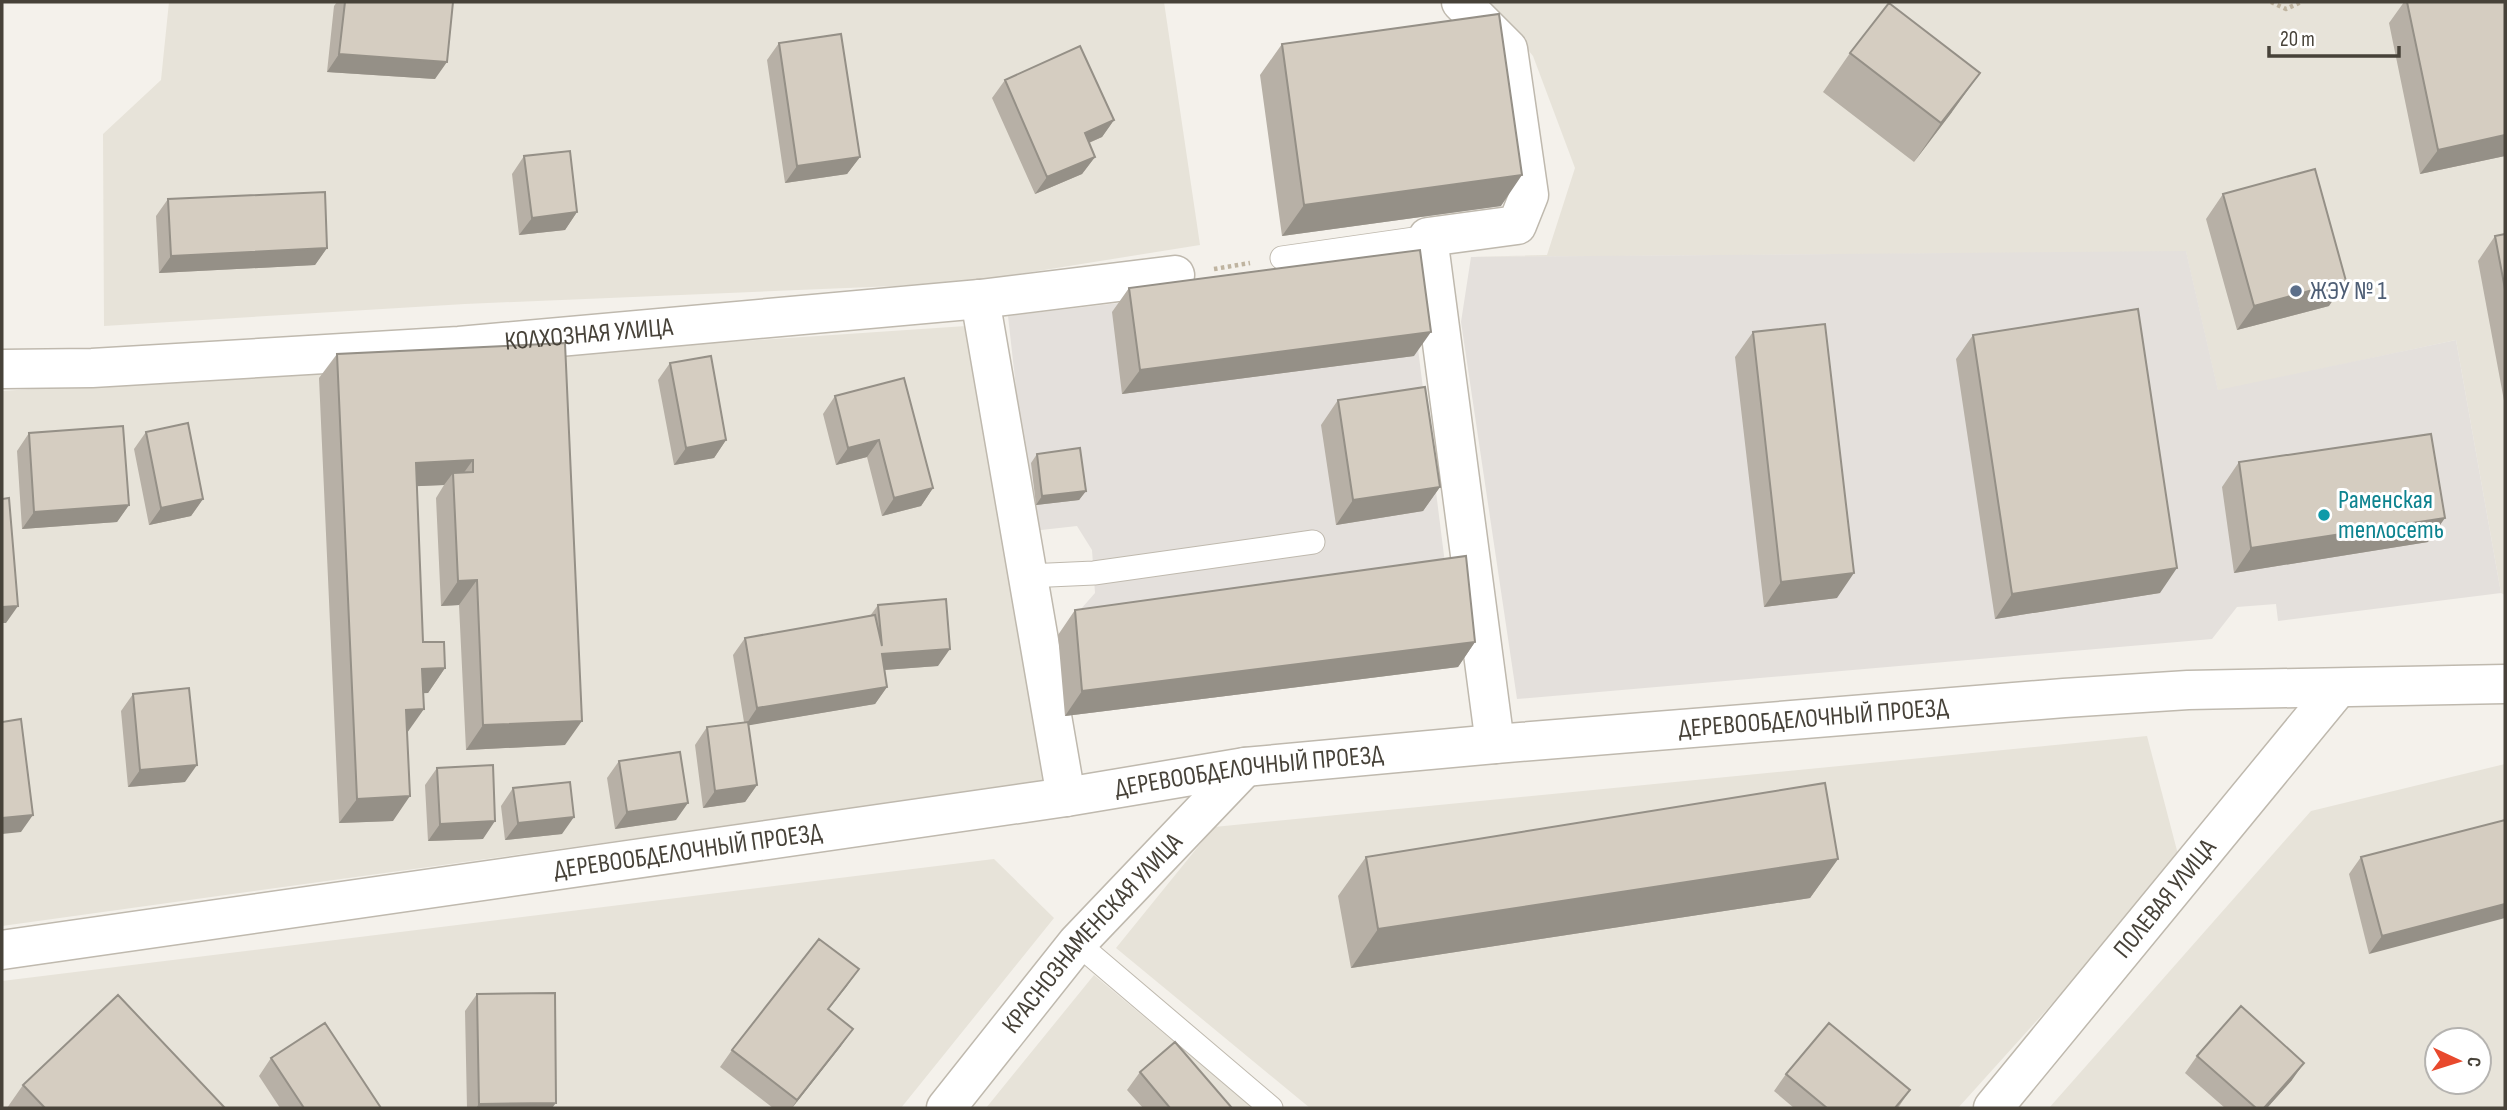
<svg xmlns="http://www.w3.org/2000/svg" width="2507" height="1110" font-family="'Sofia Sans Condensed',sans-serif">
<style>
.residential{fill:#e7e3d9;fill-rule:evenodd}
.industrial{fill:#e4e0dc}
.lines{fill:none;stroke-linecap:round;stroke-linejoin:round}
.service-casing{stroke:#bfb9ae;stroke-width:25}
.minor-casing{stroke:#bfb9ae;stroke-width:41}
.path{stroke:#bfb4a0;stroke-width:4.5;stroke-dasharray:3.5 3.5;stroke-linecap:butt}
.service{stroke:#fff;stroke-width:23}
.minor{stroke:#fff;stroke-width:38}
.wall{fill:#b7b0a6}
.shaded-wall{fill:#959087}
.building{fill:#d5cdc1;stroke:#959087;stroke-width:2}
.service-dot{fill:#5c6f8a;stroke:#fff;stroke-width:2.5}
.culture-dot{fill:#0f9aa8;stroke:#fff;stroke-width:2.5}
.labels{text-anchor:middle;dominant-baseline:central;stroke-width:6;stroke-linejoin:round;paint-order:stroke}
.service-label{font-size:26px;fill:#4e5e75;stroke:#fff;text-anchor:start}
.street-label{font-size:26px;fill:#474239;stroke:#fff}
.culture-label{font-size:26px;fill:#0d838f;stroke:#fff;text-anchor:start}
</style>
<rect width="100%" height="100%" fill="#f4f1eb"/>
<!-- residential -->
<path class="residential" d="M169,2h995l36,243 -219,35 -86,6 -430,18 -361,22 -1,-192 58,-54z
M1489,2h1016v593l-4,-2 -45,-253 -238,51 -32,-139 -715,5 76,-2 28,-87 -42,-112z
M966,326l83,455 -1047,145v-535z
M2147,736l33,126 -222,246h-648l-194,-160 98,-121z
M2505,764v344h-456l262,-297zM2437,1040h42v42h-42z
M994,859l60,59 -153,190h-899v-127z
M1094,975l159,133h-267z"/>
<!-- industrial -->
<path class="industrial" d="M2186,251l32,139 238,-50 45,253 -223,28 -2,-17 -39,3 -25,32 -695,60 -56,-377 10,-65z
M1408,269l50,398 -393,49 -7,-81 37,-42 -3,-43 -15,-24 -45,5 -24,-215z"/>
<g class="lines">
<defs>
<path id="service" d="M1282,258l146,-21
M1027,576l67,-3 219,-31
M1077,943l194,165"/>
<g id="minor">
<path d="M1461,2l47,47 21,146 -12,30 -89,12 67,507"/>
<path d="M980,299l86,498"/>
<path id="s1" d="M2,369l90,-1 367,-22 521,-47 195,-24"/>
<path id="s2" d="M2,950l1064,-153 179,-30 250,-23 569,-46 124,-8 317,-6"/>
<path id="s3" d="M946,1108l131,-165 168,-176"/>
<path id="s4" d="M1993,1108l345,-420"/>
</g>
</defs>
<!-- service casing -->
<use href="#service" class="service-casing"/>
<!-- minor casing -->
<use href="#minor" class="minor-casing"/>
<!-- path -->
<path class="path" d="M2271,2l15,7 15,-7
M1214,269l36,-6"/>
<!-- service -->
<use href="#service" class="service"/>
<!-- minor -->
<use href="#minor" class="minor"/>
</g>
<!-- wall -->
<path class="wall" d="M337,2h116l-18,77 -108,-7 7,-66z
M2404,2h101v154l-85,18 -31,-151z
M779,43l81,114 -13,17 -62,9 -18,-123z
M1282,44l219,162 -219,30 -22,-161z
M1850,53l102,59 -38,50 -91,-70z
M1005,80l109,40 -12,17 -13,6 6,14 -13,17 -47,20 -43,-96z
M524,156l53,56 -12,18 -46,5 -7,-61z
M2223,194l106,112 -92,24 -31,-111z
M168,199l159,49 -12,17 -156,8 -3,-57z
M2505,234v172l-27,-145 17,-25z
M1129,288l285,68 -292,38 -10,-82z
M1753,332l84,266 -73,9 -29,-250z
M1973,335l187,258 -165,26 -39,-260z
M565,343v402l-99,5 -7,-145 -18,1 -5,-108 8,-13 -27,1 6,156 22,26 -17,25h-5l-16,40 -14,88 -54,2 -20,-445 18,-24z
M670,363l56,77 -12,18 -40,7 -16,-85z
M835,396l98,92 -12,18 -39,10 -15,-59 -31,8 -13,-51z
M1338,400l102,87 -17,24 -87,14 -15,-100z
M146,432l57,67 -12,17 -42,9 -15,-76z
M29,433l100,72 -12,17 -95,7 -5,-78z
M1037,454l49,37 -7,9 -43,5 -5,-42z
M2239,462l189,80 -194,31 -12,-86z
M878,605l60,61 -54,4 3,17 -12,17 -127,21 9,60 -12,17 -42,6 -8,-63 12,-18 37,-5 -11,-67 12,-17 125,-22z
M1075,610l400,32 -17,25 -393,49 -7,-81z
M133,694l52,88 -57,5 -7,-76z
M619,761l57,59 -61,9 -8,-51z
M437,768l46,71 -55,2 -3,-56z
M513,788l49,46 -57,6 -4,-34z
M2505,820l-136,134 -20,-80 12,-17z
M1366,857l472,2 -28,39 -459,70 -13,-72z
M847,986l-19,24 13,36 -49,62h-19l-53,-41 12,-17z
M477,994l75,114h-85l-2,-97z
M2197,1056l95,24 -25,28h-42l-40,-35z
M271,1058l110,50h-101l-21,-32z
M1140,1072l92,36h-89l-16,-18z
M1786,1074l124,16 -12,18h-104l-20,-17z
M23,1085l202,23h-218z"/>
<!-- shaded-wall -->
<path class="shaded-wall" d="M339,54l108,8 -12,17 -108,-7z
M1980,73l-28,39 -38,50 27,-39z
M1114,120l-12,17 -30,13 13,-17z
M2505,135v21l-85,18 18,-24z
M860,157l-13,17 -62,9 12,-17z
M1095,157l-13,17 -47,20 12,-17z
M1522,175l-21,31 -219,30 22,-31z
M577,212l-12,18 -46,5 13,-17z
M327,248l-12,17 -156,8 12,-17z
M2346,281l-17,25 -92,24 17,-24z
M1431,332l-17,24 -292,38 18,-24z
M726,440l-12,18 -40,7 12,-17z
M879,440l-12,17 -31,8 12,-17z
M473,460l-18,25 -2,-12 -9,12 -46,2 18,-24z
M1440,487l-17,24 -87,14 17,-25z
M933,488l-12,18 -39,10 12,-18z
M1086,491l-7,9 -43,5 6,-9z
M203,499l-12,17 -42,9 12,-17z
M129,505l-12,17 -95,7 12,-17z
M2445,518l-17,24 -194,31 17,-25z
M2177,568l-17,25 -165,26 17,-25z
M1854,573l-17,25 -73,9 17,-25z
M477,580l-18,25 -18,1 17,-25z
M18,606l-12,17h-4v-16z
M1475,642l-17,25 -393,49 17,-25z
M950,649l-12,17 -68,5 12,-17z
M445,668l-17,25 -24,1 18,-25z
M887,687l-12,17 -130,22 12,-18z
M424,709l-17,24 -1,-23z
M582,721l-17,24 -99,5 17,-25z
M197,765l-12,17 -57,5 12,-17z
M757,785l-12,17 -42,6 12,-17z
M410,796l-17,25 -54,2 18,-24z
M688,803l-12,17 -61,9 12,-17z
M33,815l-12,17 -19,2v-16z
M574,817l-12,17 -57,6 13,-17z
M495,821l-12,18 -55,2 12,-17z
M1838,859l-28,39 -459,70 27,-39z
M2505,904v14l-136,36 13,-18z
M859,969l-12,17 -32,40 13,-17z
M853,1029l-12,17 -49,62 5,-8z
M2304,1063l-12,17 -25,28h-3z
M556,1103l-4,5h-76l3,-4z"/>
<!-- building -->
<path class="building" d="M345,2h108l-6,60 -108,-8z
M2407,2h98v133l-67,15z
M1889,3l91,70 -39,50 -91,-70z
M1499,14l23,161 -218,30 -22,-161z
M841,34l19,123 -63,9 -18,-123z
M1080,46l34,74 -29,13 10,24 -48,20 -42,-97z
M570,151l7,61 -45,6 -8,-62z
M2315,169l31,112 -92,25 -31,-112z
M325,192l2,56 -156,8 -3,-57z
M2505,234v55l-10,-53z
M1420,250l11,82 -291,38 -11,-82z
M2138,309l39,259 -165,26 -39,-259z
M1825,324l29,249 -73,9 -28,-250z
M565,343l17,378 -99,4 -6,-145 -19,1 -5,-108 20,-1v-12l-57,3 7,179h21l1,26 -23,1 2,40 -18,1 4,86 -53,3 -20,-445z
M711,356l15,84 -40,8 -16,-85z
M904,378l29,110 -39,10 -15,-58 -31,8 -13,-52z
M1425,387l15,100 -87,13 -15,-100z
M188,423l15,76 -42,9 -15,-76z
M123,426l6,79 -95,7 -5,-79z
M2431,434l14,84 -194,30 -12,-86z
M1080,448l6,43 -44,5 -5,-42z
M9,498l9,108 -16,1v-108z
M1466,556l9,86 -393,49 -7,-81z
M946,599l4,50 -68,5 5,33 -130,21 -12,-70 130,-23 7,31 -4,-41z
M189,688l8,77 -57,5 -7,-76z
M21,719l12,96 -31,3v-96z
M748,722l9,63 -42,6 -8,-64z
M680,752l8,51 -61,9 -8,-51z
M493,765l2,56 -55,3 -3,-56z
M570,782l4,35 -56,6 -5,-35z
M1825,783l13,76 -460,70 -12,-72z
M2505,820v84l-123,32 -21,-79z
M819,939l40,30 -31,40 25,20 -56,71 -65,-50z
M555,993l1,110 -77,1 -2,-110z
M118,995l107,113h-180l-22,-23z
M2241,1006l63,57 -40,45h-8l-59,-52z
M325,1023l56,85h-77l-33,-50z
M1829,1023l81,67 -15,18h-68l-41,-34z
M1175,1042l57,66h-62l-30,-36z"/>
<!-- markers -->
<circle class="service-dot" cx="2296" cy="291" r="7"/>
<circle class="culture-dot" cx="2324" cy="515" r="7"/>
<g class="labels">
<!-- service labels -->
<g class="service-label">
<text x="2310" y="291">ЖЭУ № 1</text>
</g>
<!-- street labels -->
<g class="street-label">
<text stroke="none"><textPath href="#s1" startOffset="588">КОЛХОЗНАЯ УЛИЦА</textPath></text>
<text stroke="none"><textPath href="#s2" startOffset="1827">ДЕРЕВООБДЕЛОЧНЫЙ ПРОЕЗД</textPath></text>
<text stroke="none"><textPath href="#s2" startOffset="1260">ДЕРЕВООБДЕЛОЧНЫЙ ПРОЕЗД</textPath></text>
<text stroke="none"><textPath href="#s2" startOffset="693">ДЕРЕВООБДЕЛОЧНЫЙ ПРОЕЗД</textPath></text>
<text stroke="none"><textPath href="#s4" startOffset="271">ПОЛЕВАЯ УЛИЦА</textPath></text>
<text stroke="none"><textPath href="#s3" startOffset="228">КРАСНОЗНАМЕНСКАЯ УЛИЦА</textPath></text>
</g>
<!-- culture labels -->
<g class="culture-label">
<text x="2338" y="500">Раменская<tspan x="2338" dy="30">теплосеть</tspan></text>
</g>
</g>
<!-- border -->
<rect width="2507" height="1110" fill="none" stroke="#474239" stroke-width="7"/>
<!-- north arrow -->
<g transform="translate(2458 1061) rotate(94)"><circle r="33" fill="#ffffff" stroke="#b5b3b0" stroke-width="2"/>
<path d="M0-5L12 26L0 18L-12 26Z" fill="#e8492d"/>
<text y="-10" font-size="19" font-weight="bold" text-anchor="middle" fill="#474239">С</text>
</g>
<!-- scale -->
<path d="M2269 46v10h130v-10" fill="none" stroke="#474239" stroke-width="3.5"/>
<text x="2280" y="46" font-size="21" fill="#474239" stroke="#ffffff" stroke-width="5" paint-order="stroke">20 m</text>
</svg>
